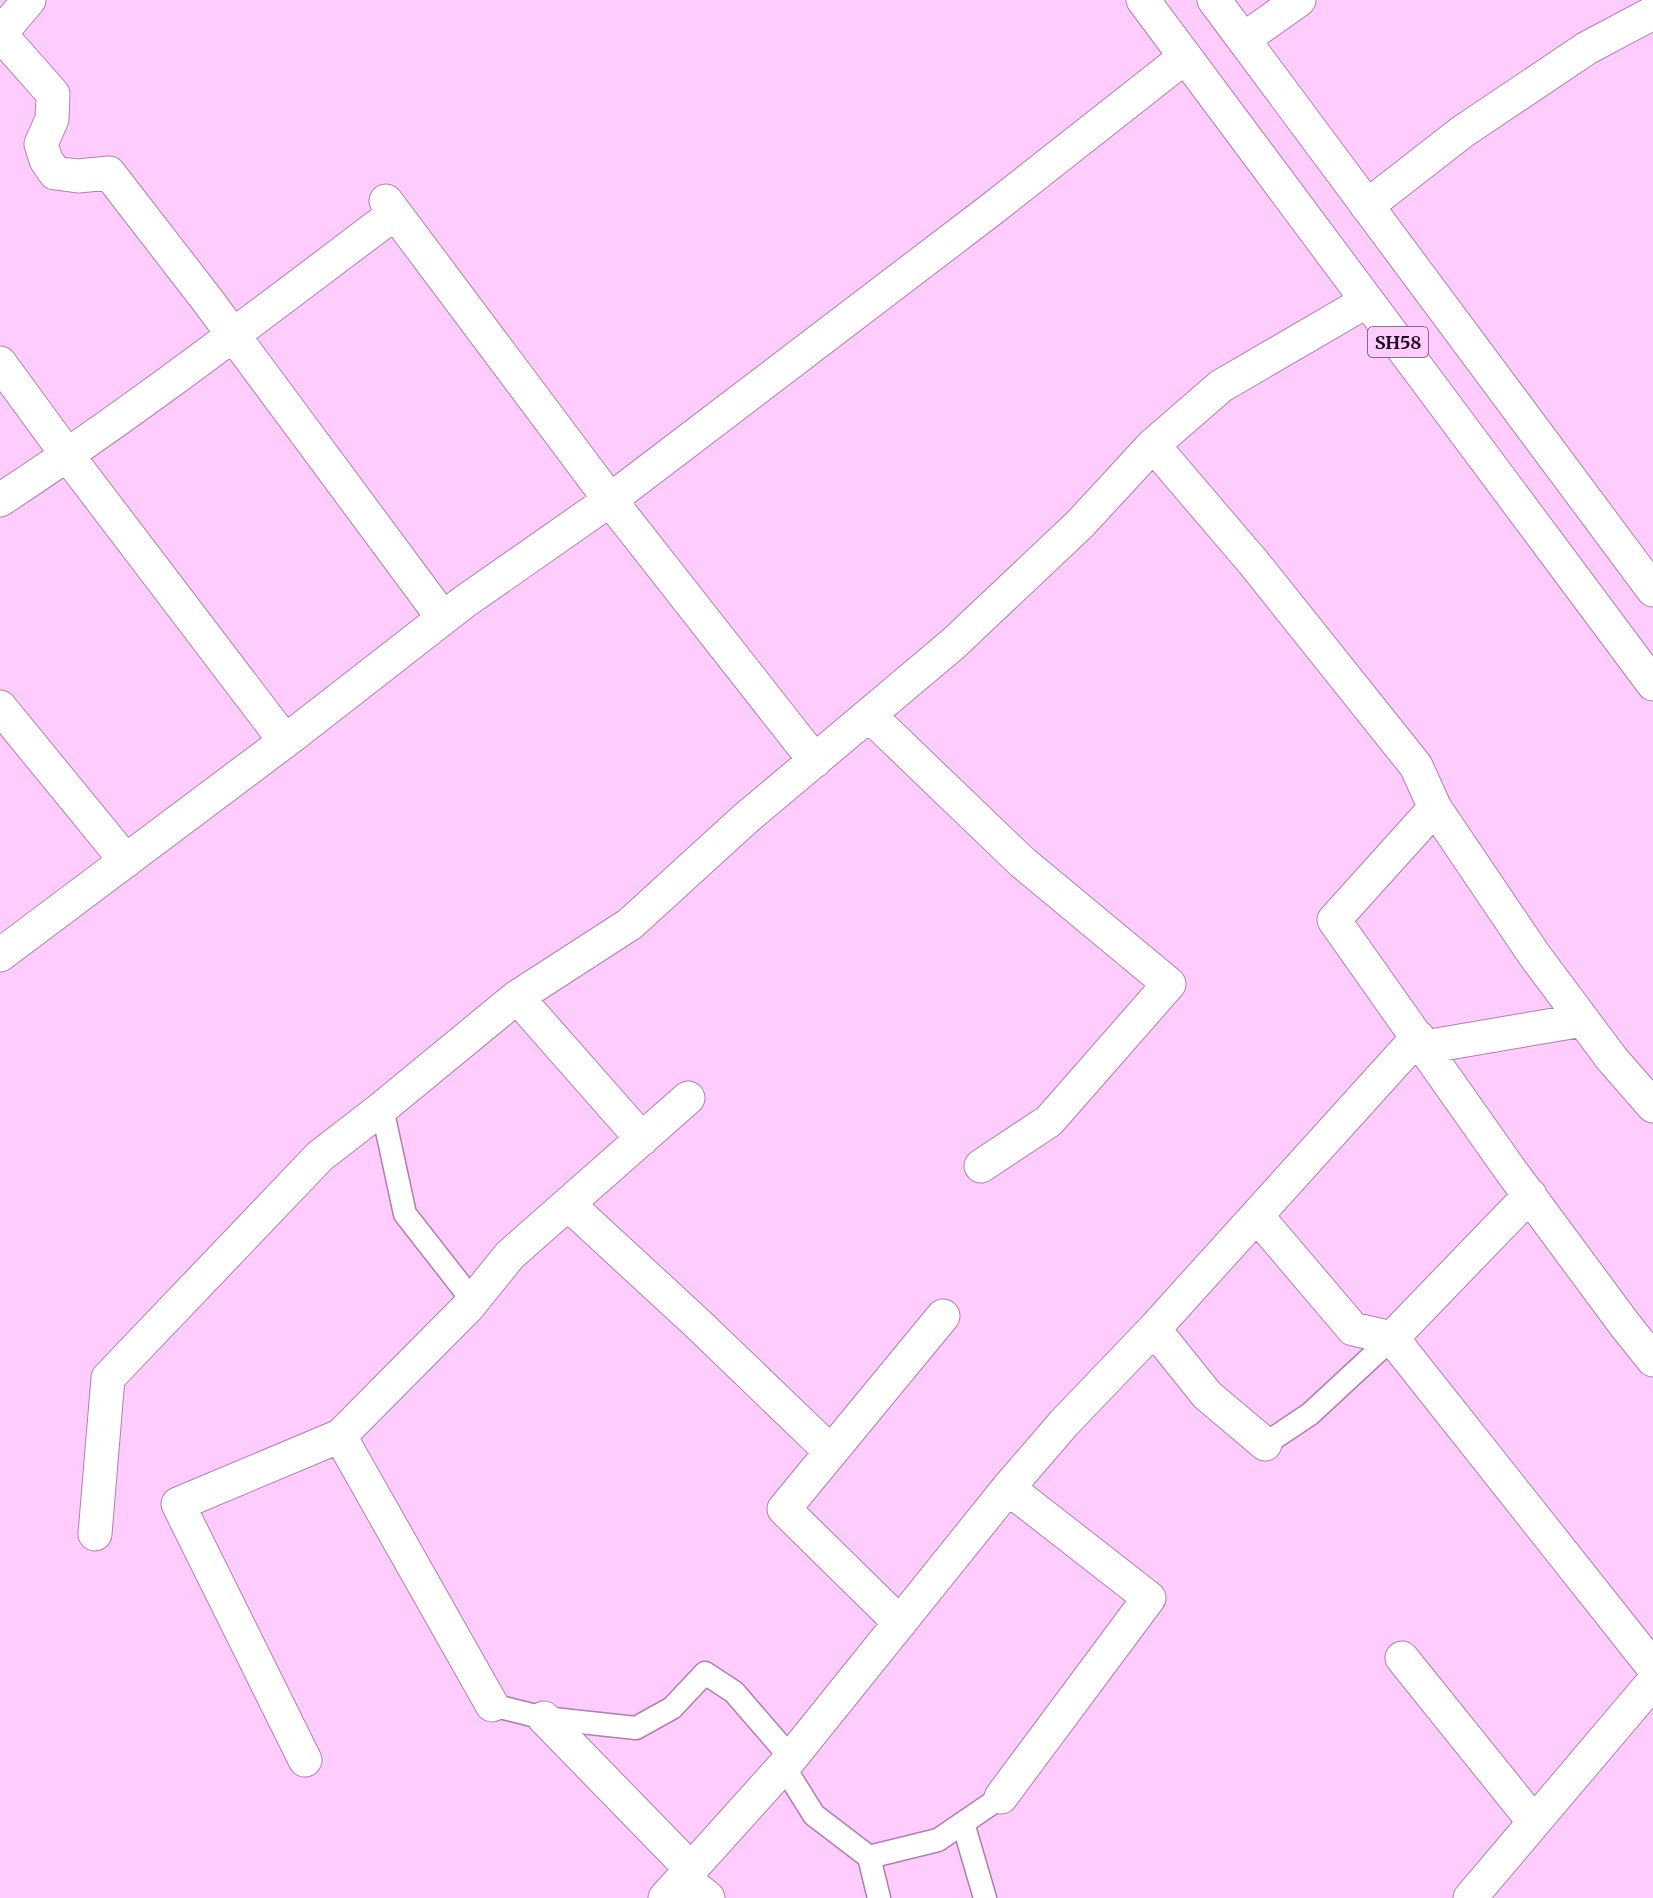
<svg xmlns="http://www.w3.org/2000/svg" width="1653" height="1898" font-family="Merriweather,serif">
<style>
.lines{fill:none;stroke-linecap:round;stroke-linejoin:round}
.lane-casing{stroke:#b47cb3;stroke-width:25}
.street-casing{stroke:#b47cb3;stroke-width:35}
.primary-casing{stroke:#b47cb3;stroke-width:35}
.lane{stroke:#fff;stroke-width:22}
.street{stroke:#fff;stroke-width:33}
.primary{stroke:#fff;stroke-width:33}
.labels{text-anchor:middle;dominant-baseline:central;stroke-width:5;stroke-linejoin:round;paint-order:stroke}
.shield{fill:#fecdfd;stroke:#624462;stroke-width:1.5}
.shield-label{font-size:18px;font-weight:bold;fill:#1f0a1f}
</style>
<rect width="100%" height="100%" fill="#fecdfd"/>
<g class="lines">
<defs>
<path id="lane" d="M382,1108l23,106 68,87
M1265,1444l45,-30 82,-76
M492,1705l52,13 92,10 36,-20 33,-35 29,19 57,66
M784,1767l30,48 55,42 69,-17 63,-43
M963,1823l22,75
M869,1857l10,41"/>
<path id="street" d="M0,34l53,60 -1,25 -11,25 5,16 9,13 23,3 31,-3 99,128 235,317
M0,34l29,-34
M1244,39l55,-39
M386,201l224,299 205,261
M1367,206l95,-74 125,-84 66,-35
M0,363l68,93 217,285
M1153,445l100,117 163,204 19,42 100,148 77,103 41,47
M0,500c136,-89 265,-189 395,-287
M0,707l126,154
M869,715l153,147 147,122 -120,137 -68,45
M1435,808l-101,112 177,251 114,154 28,35
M0,955l292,-219 172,-134 146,-102 378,-288 197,-155
M517,997l125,142
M1425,1047l158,-27
M568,1204l130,120 133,128
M1257,1216l96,113 39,9 261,329
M1154,1329l53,66 58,49
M1392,1338l138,-143
M340,1436l152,269
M95,1534l13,-156 212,-222 62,-48 135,-111 113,-73 115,-105 208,-175 127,-120 73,-79 68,-59 146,-85
M900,1623l-116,-114 159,-193
M1402,1658l132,164
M544,1718l147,151
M305,1760l-127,-256 162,-68 127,-128 43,-53 178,-157
M1001,1797l148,-199 -141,-110
M683,1878l25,20
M665,1898l126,-140 217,-270 56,-65 90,-94 264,-292
M1470,1898l183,-216"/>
<path id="primary" d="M1143,0l510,684
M1214,0l439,590"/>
</defs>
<!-- lane casing -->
<use href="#lane" class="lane-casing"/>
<!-- street casing -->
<use href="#street" class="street-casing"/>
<!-- primary casing -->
<use href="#primary" class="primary-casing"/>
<!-- lane -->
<use href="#lane" class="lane"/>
<!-- street -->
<use href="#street" class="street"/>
<!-- primary -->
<use href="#primary" class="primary"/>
</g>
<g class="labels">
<!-- shield labels -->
<rect class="shield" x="1368" y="327" width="60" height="30" rx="4.5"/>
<g class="shield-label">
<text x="1398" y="342">SH58</text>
</g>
</g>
</svg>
